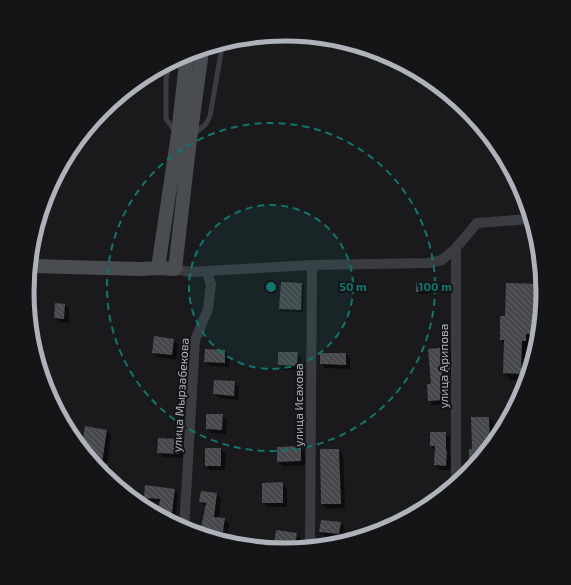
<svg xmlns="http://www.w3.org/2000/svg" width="571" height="585" font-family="'Exo 2',sans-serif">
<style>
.shadow{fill:#0007}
.building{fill:url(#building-back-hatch)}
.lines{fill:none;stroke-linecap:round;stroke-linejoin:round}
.service{stroke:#3b3c41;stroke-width:5}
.minor{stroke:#3b3c41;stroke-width:10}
.secondary{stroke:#494c51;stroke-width:14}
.ring{fill:none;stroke:#0f766e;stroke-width:2;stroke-dasharray:7 5}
.labels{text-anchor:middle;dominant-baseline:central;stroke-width:4;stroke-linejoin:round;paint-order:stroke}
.street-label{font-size:12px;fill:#adb2bb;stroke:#151517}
.rim{fill:none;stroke:#adb2bb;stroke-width:5}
.centre{fill:#0f766e;stroke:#151517;stroke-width:2}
.ring-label{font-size:12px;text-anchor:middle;font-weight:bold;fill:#0f766e;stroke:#151517;stroke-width:4;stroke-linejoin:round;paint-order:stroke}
</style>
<defs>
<pattern id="building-back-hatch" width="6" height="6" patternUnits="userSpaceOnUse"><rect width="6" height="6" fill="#47484c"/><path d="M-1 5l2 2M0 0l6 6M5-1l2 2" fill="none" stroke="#5f6064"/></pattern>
</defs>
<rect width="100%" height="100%" fill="#1a1a1c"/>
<!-- shadow -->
<path class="shadow" d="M540,279h1l3,14 -10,48h-1v6h-5l-1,33h-16l-7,-7 1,-28 -4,-5 5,-23 34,-32z
M417,283h12l2,2v9h-12l-2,-2z
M302,284l2,2 -1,26 -21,-1 -2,-2z
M65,305l4,4v14l-10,-1 -4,-5z
M173,340l5,4 -2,16 -18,-3 -5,-4z
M447,349l5,4 2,21 -7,1 1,23 -16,1v2l16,-1v4l-14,1 -5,-5 3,-15z
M225,351l5,5 -1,11 -19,-1 -5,-5z
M297,353l5,5v12h-18l-5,-5z
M346,354l4,5v10l-25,-1 -4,-4z
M234,382l5,5 -1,13 -19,-2 -5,-4z
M222,415l5,5 -1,14 -15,-1 -4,-4z
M489,418l4,4 1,16 -24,35v-23h3z
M85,427l22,4 4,4 -4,29 5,5 -2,11 -7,-5 -20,-30z
M445,433l5,5v18h1l-1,14h-11l-4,-5 1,-14 -5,-5z
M178,440l5,4v14l-20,-1 -5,-5z
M300,447l5,5v14h-22l-5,-4z
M221,449l5,5 -1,16h-15l-4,-4z
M338,450l5,5 2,53 -18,1 -5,-5z
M282,484l5,4v19h-19l-5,-4z
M174,490l4,3 -3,30 -16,-10 2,-11 -12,-1 -4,-4z
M216,494l5,5 -2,19 6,1 4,5 -2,12 -20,-3 -5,-5 4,-21 -6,-5z
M340,523l5,5 -1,11 -19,-2 -5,-5z
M296,534l5,5 -1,9 -15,3 -10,-2v-6z"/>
<!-- building -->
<path class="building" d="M281,282l21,1 -1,27 -22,-1z
M416,282h14v10h-14z
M506,283l36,1 2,9 -8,41h-10v7h-4l-1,33 -18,-1 1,-33h-4v-24h5z
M55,303l10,1 -1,15 -10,-1z
M154,336l20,3 -2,16 -20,-2z
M448,347l2,23h-8l2,30 -16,1 -1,-17h4l-3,-35z
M205,349l20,1v13l-21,-1z
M278,352h20l-1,14 -19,-1z
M320,353h26v12l-26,-1z
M214,380l21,1 -1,15 -21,-2z
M206,414h17l-1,16 -16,-1z
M471,417h18l1,26 -21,31v-25h3z
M85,426l22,4 -5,33 6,1 -3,13 -2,-2 -21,-31z
M430,432h16v19h1l-1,15 -12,-1 1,-19h-5z
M158,438l21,1 -1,15 -21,-1z
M301,446v15l-24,1v-15z
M205,448h16v18h-16z
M320,449h19l2,55h-20z
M283,482v21h-21v-20z
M145,485l30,4 -4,32 -13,-8 2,-14 -16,-1z
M201,491l16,2 -3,24 11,1 -2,14 -22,-4 5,-25 -7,-1z
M321,520l20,2 -2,12 -20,-2z
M276,530l21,3 -2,14 -21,-3z"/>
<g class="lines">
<!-- service -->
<path class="service" d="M169,66l-3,14v39l9,12
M193,135l13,-11 4,-8 12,-69"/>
<!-- minor -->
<path class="minor" d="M175,269l15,3 16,-1 5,13 -3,25 -13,31 -11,190
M206,271l106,-6 116,-2 14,-3 14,-12 21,-25 52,-4
M31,311l1,-45
M456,484v-236
M310,546l2,-281"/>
<!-- secondary -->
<path class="secondary" d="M32,266l108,3 18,-1 17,1 15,-130 12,-88
M158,268l20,-134 9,-80"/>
</g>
<!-- distance rings -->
<circle cx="271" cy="287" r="82" fill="#0f766e" fill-opacity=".12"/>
<g class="ring">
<circle cx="271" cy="287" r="82"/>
<circle cx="271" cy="287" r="164"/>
</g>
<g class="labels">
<!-- street labels -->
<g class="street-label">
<text transform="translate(443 366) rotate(-90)">улица Арипова</text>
<text transform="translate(180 395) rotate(-86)">улица Мырзабекова</text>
<text transform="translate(298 405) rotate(-90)">улица Исахова</text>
</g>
</g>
<!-- crop -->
<path d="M0 0H571V585H0ZM34 292a251 251 0 1 1 502 0a251 251 0 1 1-502 0Z" fill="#151517" fill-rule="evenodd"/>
<path class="rim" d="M34 292a251 251 0 1 1 502 0a251 251 0 1 1-502 0Z"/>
<circle cx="271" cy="287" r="6" class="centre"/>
<g class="ring-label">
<text x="353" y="291">50 m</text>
<text x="435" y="291">100 m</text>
</g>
</svg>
